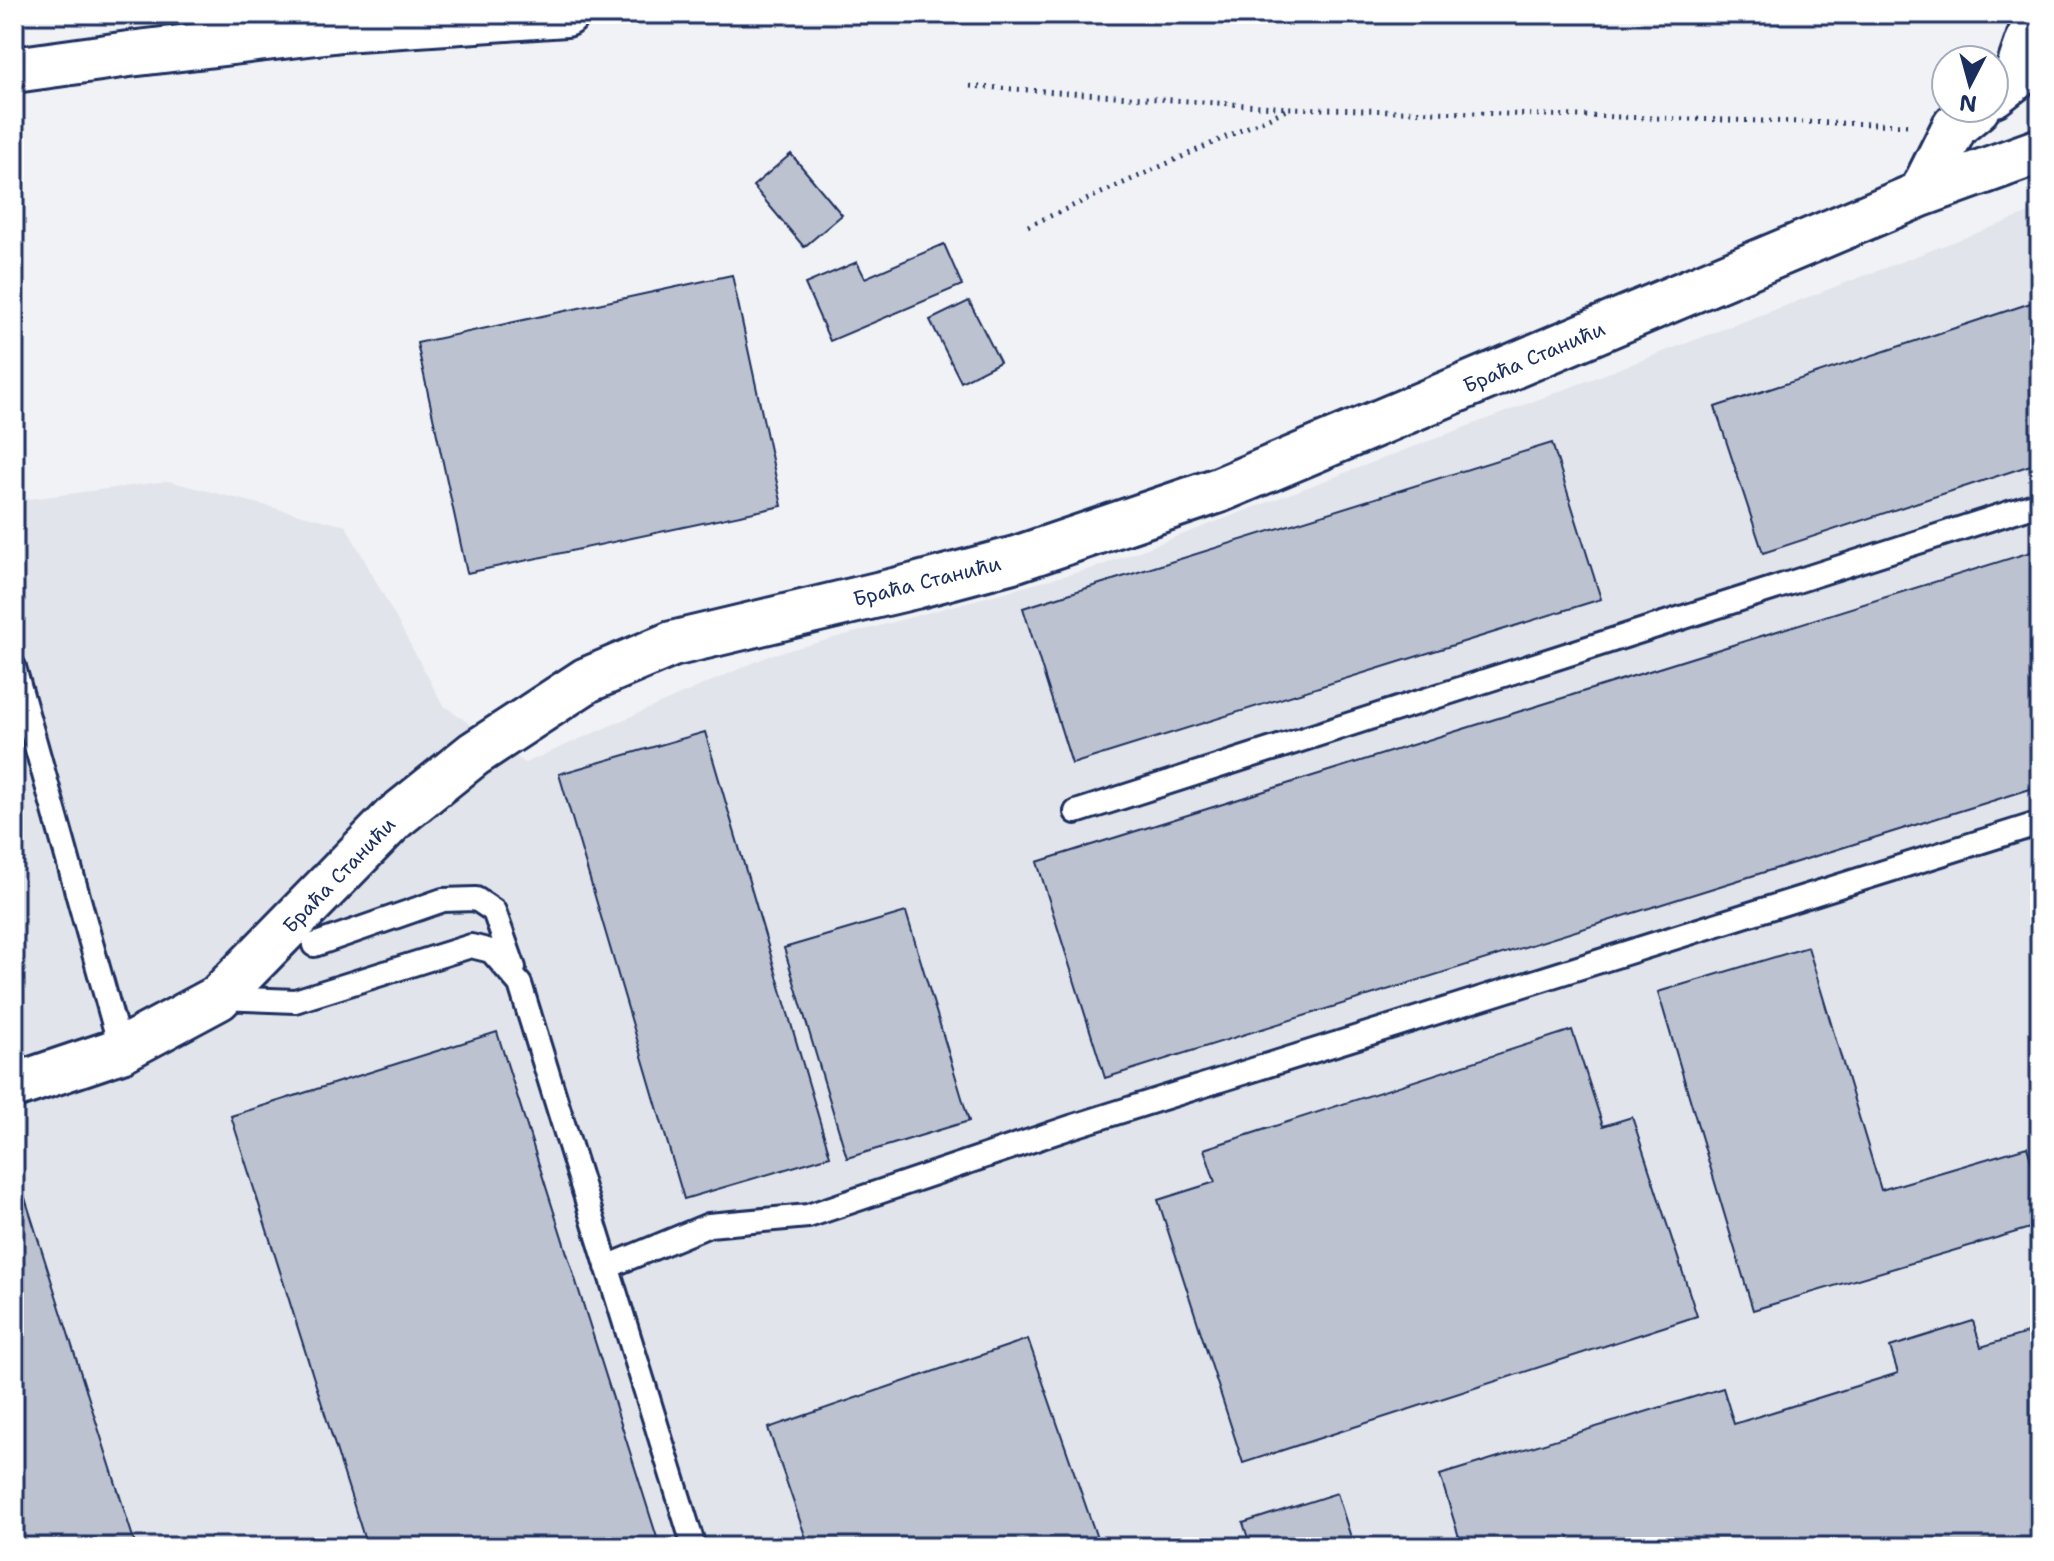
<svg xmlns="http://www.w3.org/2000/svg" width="2054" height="1561" font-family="'Shantell Sans',sans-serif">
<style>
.built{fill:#e1e4ea}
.building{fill:#bcc2d0;stroke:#1b2f5e;stroke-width:2}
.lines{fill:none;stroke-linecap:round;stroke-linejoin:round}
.service-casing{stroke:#1b2f5e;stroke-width:28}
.minor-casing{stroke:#1b2f5e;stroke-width:50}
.primary-casing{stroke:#1b2f5e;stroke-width:50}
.path{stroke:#1b2f5e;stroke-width:5;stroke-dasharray:2 6;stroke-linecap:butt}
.service{stroke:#fff;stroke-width:22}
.minor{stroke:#fff;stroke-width:44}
.primary{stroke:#fff;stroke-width:44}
.labels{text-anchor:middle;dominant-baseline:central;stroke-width:8;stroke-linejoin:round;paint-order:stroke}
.street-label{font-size:20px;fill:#1b2f5e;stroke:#fff}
</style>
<rect width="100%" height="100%" fill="#f1f2f5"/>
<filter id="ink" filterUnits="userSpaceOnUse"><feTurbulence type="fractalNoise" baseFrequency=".0125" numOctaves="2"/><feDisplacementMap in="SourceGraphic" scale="16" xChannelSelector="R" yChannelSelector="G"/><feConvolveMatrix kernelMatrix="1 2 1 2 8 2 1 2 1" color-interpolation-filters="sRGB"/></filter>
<g filter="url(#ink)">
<!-- built -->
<path class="built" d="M2040,209v1338h-2026v-1046l154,-20 178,45 97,179 82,58 246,-108 326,-88z"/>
<!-- building -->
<path class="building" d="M791,154l51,61 -38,32 -51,-61z
M944,244l18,41 -132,56 -25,-57 52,-22 8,16z
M732,275l50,231 -315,67 -50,-230z
M2040,300v162l-277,91 -48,-146z
M969,301l31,61 -39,20 -31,-62z
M1552,443l49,156 -529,165 -49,-156z
M2040,549v237l-935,292 -68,-216z
M705,732l125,424 -146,43 -125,-425z
M906,912l63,209 -122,37 -63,-210z
M1808,947l73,243 146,-43 13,42v36l-287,85 -95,-318z
M1572,1030l31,96 29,-9 65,199 -454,147 -85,-263 57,-18 -11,-33z
M497,1032l163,515h-293l-136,-431z
M19,1179l117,368h-122v-366z
M1973,1321l8,26 59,-18v218h-578l-22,-72 283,-87 11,36 164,-51 -8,-26z
M1028,1339l72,208h-291l-41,-119z
M1337,1493l17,54h-103l-8,-24z"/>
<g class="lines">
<defs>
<path id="service" d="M14,667l107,383
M1076,812l964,-309
M314,945l129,-45 33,-1 18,12 20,57
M219,998l76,3 176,-55 20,5 29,33 174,563
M607,1267l102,-42 99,-9 266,-90 966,-303"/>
<path id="minor" d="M1994,94l22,-17 19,-55 -1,-8
M1921,194l34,-68 22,-18
M14,1086l107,-36 97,-52 176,-180 80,-64 113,-74 85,-36 243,-58 101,-27 203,-69 702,-296 119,-43"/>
<path id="primary" d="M14,70l115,-16 213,-25 224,-15"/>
</defs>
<!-- service casing -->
<use href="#service" class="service-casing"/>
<!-- minor casing -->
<use href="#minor" class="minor-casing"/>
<!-- primary casing -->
<use href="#primary" class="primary-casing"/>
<!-- path -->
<path class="path" d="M970,86l319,22 621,17
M1028,226l258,-116"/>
<!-- service -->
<use href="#service" class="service"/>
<!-- minor -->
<use href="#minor" class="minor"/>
<!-- primary -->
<use href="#primary" class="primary"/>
</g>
</g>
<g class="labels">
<!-- street labels -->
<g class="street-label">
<text transform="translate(1534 357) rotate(-23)">Браћа Станићи</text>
<text transform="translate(927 581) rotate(-14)">Браћа Станићи</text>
<text transform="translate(339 875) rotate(-46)">Браћа Станићи</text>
</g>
</g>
<!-- margin -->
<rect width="2054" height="1561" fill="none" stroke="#fff" stroke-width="48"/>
<rect x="24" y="24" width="2006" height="1513" fill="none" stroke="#1b2f5e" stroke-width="3" filter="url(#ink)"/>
<!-- north arrow -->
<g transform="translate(1970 84) rotate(186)"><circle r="38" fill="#ffffff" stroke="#a4acbf" stroke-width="2"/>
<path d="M0-6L14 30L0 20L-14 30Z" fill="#1b2f5e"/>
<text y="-12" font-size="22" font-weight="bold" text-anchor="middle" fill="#1b2f5e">N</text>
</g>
</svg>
